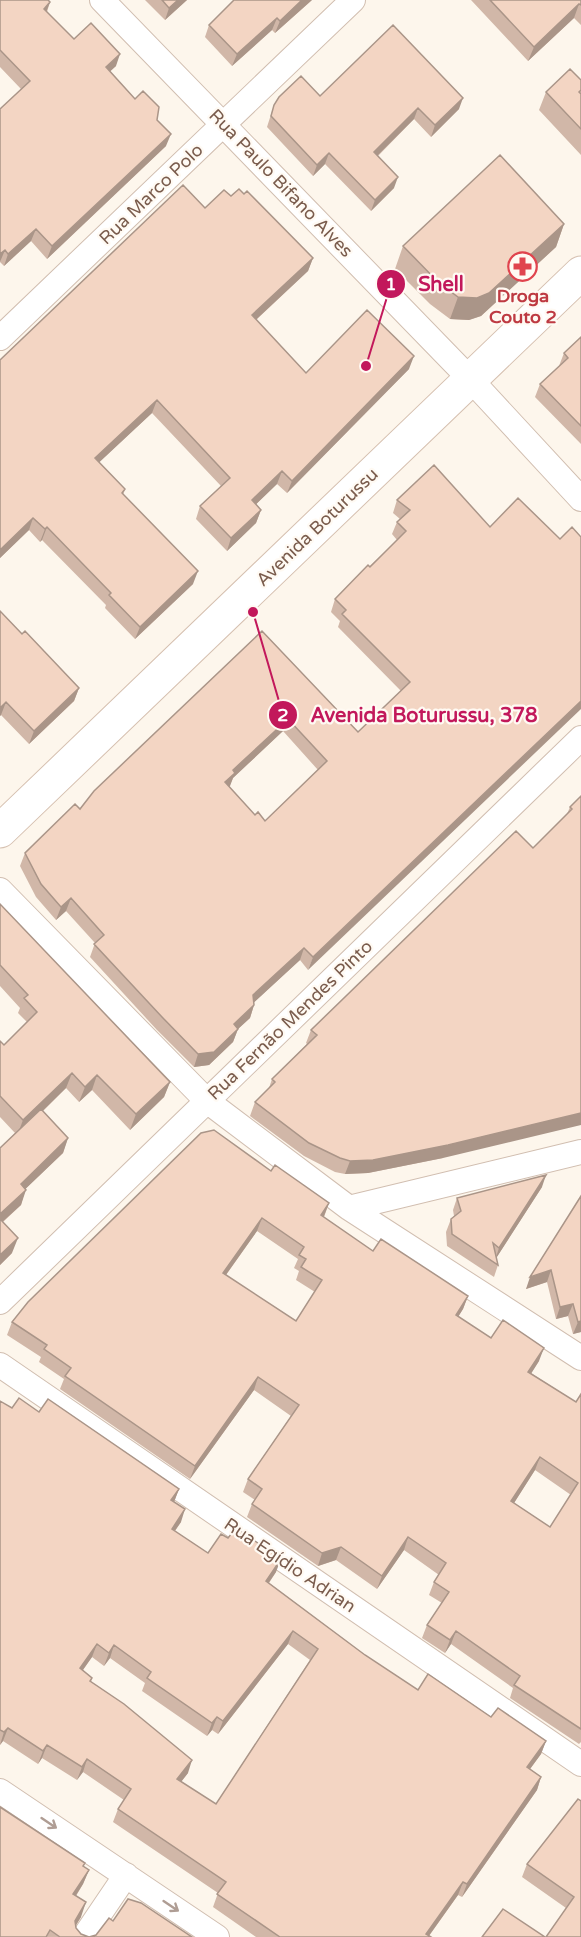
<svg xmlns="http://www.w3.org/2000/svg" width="581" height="1937" font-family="'Varela Round',sans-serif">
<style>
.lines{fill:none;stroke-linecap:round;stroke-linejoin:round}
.minor-casing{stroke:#d1beb0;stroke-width:26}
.secondary-casing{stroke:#d6c0b0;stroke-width:35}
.minor{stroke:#fff;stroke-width:24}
.secondary{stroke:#fff;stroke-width:33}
.wall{fill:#d1b7a8;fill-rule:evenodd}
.shaded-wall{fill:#aa9588}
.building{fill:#f3d5c3;stroke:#aa9588;stroke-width:1.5;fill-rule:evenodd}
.oneway{stroke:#af9d94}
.labels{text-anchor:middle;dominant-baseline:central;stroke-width:4.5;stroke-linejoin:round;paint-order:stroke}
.street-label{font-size:18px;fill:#7a5c4d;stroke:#fffaf3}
.health-label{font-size:18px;font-weight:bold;fill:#be3a42;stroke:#fffaf3}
.leader{fill:none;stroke:#c2185b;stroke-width:2}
.callout-dot{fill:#c2185b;stroke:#fffaf3;stroke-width:2}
.mark-label{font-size:18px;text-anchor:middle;font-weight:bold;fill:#fff}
.callout-label{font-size:20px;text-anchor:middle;font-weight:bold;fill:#c2185b;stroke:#fffaf3;stroke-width:4.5;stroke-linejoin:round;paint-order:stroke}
</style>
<rect width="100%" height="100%" fill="#fdf6ec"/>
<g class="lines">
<defs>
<path id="minor" d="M102,0l369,380 110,119
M0,338l353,-338
M0,890l207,211 142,107 232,150
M349,1208l232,-56
M0,1302l581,-564
M0,1365l581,399
M0,1791l217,146
M84,1937l42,-62"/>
<path id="secondary" d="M0,831l581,-558"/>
</defs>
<!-- minor casing -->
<use href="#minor" class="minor-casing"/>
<!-- secondary casing -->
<use href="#secondary" class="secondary-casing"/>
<!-- minor -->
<use href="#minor" class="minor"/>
<!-- secondary -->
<use href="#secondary" class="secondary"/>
</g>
<!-- wall -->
<path class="wall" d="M0,0l50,2 -3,10 27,27 42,27 -6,5 25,28 22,21 9,26 -119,113 -16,-18 -27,25 -4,-4 21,-173 -21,-22z
M145,0h42l-22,20z
M312,0l-37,33 -3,-3 -40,36 -27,-29 4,-12z
M471,0h110v25l-7,-7 -46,43z
M581,80v75l-42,-45 7,-18z
M320,96l139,13 -28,28 -17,-18 -36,37 16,32 -23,23 -46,-47 -12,12 -46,-49 7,-22z
M231,196l82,62 -5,13 -52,49 50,53 103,-4 -122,124 -10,-9 -21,20 5,6 -5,13 -29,28 -31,-32 4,-13 21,-20 -69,-73 -53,49 26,27 -2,6 70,89 -58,55 -30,-31 1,-3 -64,-65 -2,2 -11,-12 -29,28v-198l205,-152z
M564,224l-8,23 -75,69 -12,4 -19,-1 -20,-15 -35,-35 8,-23z
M581,337v107l-46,-47 5,-13 19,-18 5,-13z
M397,500l93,27 -182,443 -8,-10 -46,42v3l-4,13 -12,11 -5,13 -24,23 -15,2 -37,-37 -67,-73 5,-14 -29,-32 -10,9 -20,-23 -16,-31 5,-13 55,-44 182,-178 96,101 43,-41 -63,-64 2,-6 -9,-9 4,-13 62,-59 -5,-6 5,-12 3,-3 -7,-6zM283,731l35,39 -53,51 -10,-6 -26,-28 4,-9z
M0,611l22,23 57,54 -5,13 -45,43 -28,-29 -1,1z
M581,796l-138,362 -75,15 -23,1 -10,-2 -31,-16 -54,-40 5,-14 14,-14 3,-9 35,-35 -1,-1 5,-13 222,-182 34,-34 3,-7z
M0,904l170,178 -6,15 -34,33 -38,-40 -13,12 -13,-14 -23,23 25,27 -5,15 -38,36 -4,16 -18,17 9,31 -12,12v-117l15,-15 -15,-16v-76l4,4 23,-23 -9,-9 2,-5 -20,-22z
M271,1171l58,32 -5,14 49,34 95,45 -5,13 -5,8 33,21 48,23 -8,12 45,29 5,-8v348l-2,2 -69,-46 3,-10 -62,-44 -6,9 -23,-15 5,-13 15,-22 -13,-8 5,-13 5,-7 -35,-25 -27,39 -41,-29 -18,6 -71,-49 5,-13 3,-4 -12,-8 5,-13 43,-63 -37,-26 -64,89 -130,-90 4,-10 -25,-17 2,-5 -34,-22 5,-13zM257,1231l41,28 -4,9 5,3 -3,9 19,12 -19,29 -70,-46zM535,1470l36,25 -21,32 -36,-24z
M542,1187l-46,71 2,7 -4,12 -47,-31 -1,-14 5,-13 3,-3 -1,-6 4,-12z
M581,1196v136l-8,2 -5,-18 -12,3 -9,-37 -21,7z
M0,1401l12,7 27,4 140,77 -5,13 7,20 -6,9 33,22 68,19 -7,11 96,72 53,35 73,27 55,24 -5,13 -11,15 11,8 -4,13 -75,107 -4,-2 -29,41 2,1h-175l-43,-30 5,-14 -105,-71 5,-13 6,-9 -41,-28 -6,8 -35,-22 -4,6 -35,-23 -3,4zM288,1644l22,16 -94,144 -35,-22 7,-9 -97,-91 1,-4 -9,-8 9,-13 12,9 6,-8 35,25 -3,8 65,45 5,-6 6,4z
M581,1801v136l-15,-29 -44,-31 5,-13z
M83,1866l6,4 -6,14 -7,12 5,21 -5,8v3l5,6 8,3 7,-2 17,-14 79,16h-192z"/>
<!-- shaded-wall -->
<path class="shaded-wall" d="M178,0h9l-22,20 4,-12z
M302,0h10l-37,33 5,-12z
M50,2l-5,13 -1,-6z
M579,4l-5,14 -46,43 6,-14z
M277,18l-5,12 -40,36 5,-12z
M120,54l-4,12 -15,14 5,-13z
M463,98l-4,11 -28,28 4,-12z
M418,108l-4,11 -44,44 4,-11z
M171,134l-5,12 -119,113 5,-13z
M329,153l-4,11 -12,12 4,-11z
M398,177l-4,11 -23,23 4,-11z
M564,224l-8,23 -75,69 -12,4 -19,-1 8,-22z
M36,229l-5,12 -27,25 4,-12z
M5,250l-5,12v1v-9z
M313,258l-5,13 -61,57 5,-13z
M414,356l-5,13 -122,124 5,-12z
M157,400l-5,13 -62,58 5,-13z
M282,471l-5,13 -30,29 5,-13z
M261,510l-5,13 -29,28 4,-13z
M33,518l-4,12 -29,28v-8z
M47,527l-5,13 -2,2 5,-13z
M198,571l-5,13 -58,55 5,-12z
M79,688l-5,13 -45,43 5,-13z
M581,701v8l-273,261 5,-13z
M6,702l-5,13 -1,1v-8z
M288,719l-5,12 -50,47 -3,8 -10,9 5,-13 8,-12z
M71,898l-5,13 -10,9 5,-13z
M304,948l-4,12 -52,48 5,-13z
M254,1005l-4,13 -12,11 -5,13 -24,23 -15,2 4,-13 36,-30z
M72,1073l-6,15 -49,48 6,-16z
M97,1075l-5,15 -13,12 6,-15z
M170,1082l-6,15 -34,33 6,-16z
M581,1113v12l-138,33 -75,15 -23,1 5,-13z
M68,1138l-5,15 -48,46 6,-15z
M546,1175l-4,12 -47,73 4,-12z
M26,1190l-5,15 -21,19v-10z
M329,1203l-5,13 -8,12 5,-13z
M262,1218l-5,13 -39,55 5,-13z
M18,1238l-6,15 -12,12v-10z
M551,1270l-4,12 -21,7 4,-12z
M468,1296l-5,13 -12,19 5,-13z
M573,1304l-5,12 -12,3 4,-12z
M581,1321v11l-8,2 5,-12z
M544,1348l-5,13 -15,24 4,-13z
M258,1377l-4,13 -64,89 5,-13z
M540,1457l-5,13 -28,44 4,-13z
M179,1489l-5,13 -3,-2z
M185,1509l-4,13 -14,20 5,-13z
M408,1537l-4,13 -27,39 5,-13z
M341,1547l-5,13 -18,6 4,-13z
M281,1559l-5,13 -15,22 5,-13z
M293,1631l-5,13 -70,90 5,-13z
M456,1631l-5,13 -6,9 5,-13z
M97,1644l-5,13 -17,24 5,-13z
M114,1645l-4,13 -6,8 5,-13z
M217,1717l-5,13 -5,6 5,-13z
M8,1728l-5,13 -3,4 4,-13z
M546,1741l-5,13 -19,26 5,-13z
M47,1745l-5,13 -4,6 5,-13z
M87,1759l-4,13 -6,8 5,-13z
M192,1760l-4,13 -15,19 4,-13z
M541,1777l-4,13 -75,107 5,-13z
M89,1870l-6,14 -15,24 5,-14z
M463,1882l-5,13 -30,42 -2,-3z
M86,1902l-5,15 -11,18 5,-14z"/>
<!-- building -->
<path class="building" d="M0,0h48l2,2 -6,7 30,30 17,-16 29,31 -14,13 29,32 8,-8 16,16 -2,13 14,14 -119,112 -16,-17 -28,25 -3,-4 -5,4v-145l30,-28 -30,-31z
M162,0h16l-9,8z
M234,0h68l-22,21 -3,-3 -40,36 -28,-29z
M490,0h91v5l-2,-1 -45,43z
M393,25l70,73 -28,27 -17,-17 -44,44 24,25 -23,23 -46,-47 -12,12 -46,-49 3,-11 5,-8 22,-21 19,20z
M570,69l11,11v10l-2,2 2,2v35l-35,-37z
M500,155l64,69 -75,69 -12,5 -19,-1 -20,-15 -35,-36z
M183,185l22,23 19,-18 7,6 8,-7 5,5 3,-3 66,67 -61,57 54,58 61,-63 47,46 -122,125 -10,-10 -30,29 9,10 -30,28 -31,-32 30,-28 -73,-78 -62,58 30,31 -3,4 76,78 -58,56 -31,-32 2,-2 -64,-66 -2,2 -12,-11 -33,32v-190z
M581,337v89l-41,-42 28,-26 -4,-5z
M434,465l56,62 28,-29 42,41 12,-12 9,10v164l-268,256 -9,-9 -51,47 1,10 -20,19 4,5 -24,23 -16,2 -36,-37 -68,-73 10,-9 -33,-37 -10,9 -20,-23 -16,-31 50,-49 5,5 14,-18 168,-160 96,101 52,-50 -68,-68 4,-4 -11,-11 33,-34 2,2 36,-36 -9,-9 13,-12 -13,-10zM288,719l39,42 -62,60 -7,-9 -3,3 -30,-33 10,-9 -2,-3z
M0,611l22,23 3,-3 54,57 -45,43 -28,-29 -6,6z
M581,796v317l-133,32 -75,15 -23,1 -10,-3 -31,-15 -54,-41 20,-20 -3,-3 45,-44 -6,-5 205,-199 17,17 39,-39 -2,-2z
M0,904l170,178 -34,32 -39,-39 -12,12 -13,-14 -49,47 -23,-24v-55l4,4 33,-33 -13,-14 4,-3 -28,-30z
M41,1109l27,29 -47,46 5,6 -26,24v-66z
M214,1130l57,41 4,-6 54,38 -8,12 52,36 8,-12 87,57 -12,19 35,23 12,-18 41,28 -16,24 48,30 5,-8v335l-67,-44 6,-9 -64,-45 -6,9 -23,-15 22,-33 -15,-10 12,-19 -38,-26 -26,39 -41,-29 -19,6 -70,-49 10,-15 -14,-10 51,-74 -41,-28 -63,89 -130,-90 6,-8 -27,-19 3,-4 -35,-23 16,-20 173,-169zM262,1218l42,29 -5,8 7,4 -5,8 21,13 -26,41 -73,-48zM540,1457l38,26 -28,44 -39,-26z
M546,1175l-47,73 -6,-5 5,22 -46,-31 -1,-15 10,-8 -4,-13z
M581,1196v125l-3,1 -5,-18 -13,3 -9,-37 -21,7z
M0,1219l18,19 -18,17z
M19,1398l20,14 9,-13 131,90 -8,11 14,9 -13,20 36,24 13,-19 7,4 8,-10 45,31 -15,22 99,74 53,35 10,-16 63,43 7,-9 48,33 -19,26 14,10 -74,107 -4,-2 -37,52 5,3h-151l-63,-43 9,-12 -108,-73 13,-20 -44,-30 -5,8 -35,-22 -4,6 -35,-23 -4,4 -4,-2v-329l12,7zM293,1631l25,18 -102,155 -39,-25 15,-19 -68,-56 -34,-23 2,-3 -12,-10 17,-24 12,9 5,-8 37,27 -4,6 65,45 5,-6 6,4z
M578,1799l3,2v136h-35l28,-40 -47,-33z
M0,1807l85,56 -2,3 6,4 -16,24 13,8 -11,19 1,7 5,6 8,3 7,-2 13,-17 4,3 15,-22 13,4 51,34h-132l-10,-7 -4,7h-46z
M503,1909l42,28h-63z"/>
<!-- one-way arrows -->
<defs><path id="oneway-shaft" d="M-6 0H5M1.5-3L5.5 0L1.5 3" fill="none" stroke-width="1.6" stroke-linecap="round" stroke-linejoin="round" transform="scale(1.5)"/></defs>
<g class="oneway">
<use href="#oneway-shaft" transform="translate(49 1823) rotate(34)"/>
<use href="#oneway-shaft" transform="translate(171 1906) rotate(34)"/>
</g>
<!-- icons -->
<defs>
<symbol id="pharmacy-ring" viewBox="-11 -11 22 22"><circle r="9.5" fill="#fffaf3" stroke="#e0444e" stroke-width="1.5"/><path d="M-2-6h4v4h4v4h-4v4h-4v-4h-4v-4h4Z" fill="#e0444e"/></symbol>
</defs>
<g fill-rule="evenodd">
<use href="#pharmacy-ring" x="506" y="250" width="33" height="33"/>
</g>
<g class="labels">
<!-- street labels -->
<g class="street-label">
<text transform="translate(281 183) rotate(46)">Rua Paulo Bifano Alves</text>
<text transform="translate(151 194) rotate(-44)">Rua Marco Polo</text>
<text transform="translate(317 527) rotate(-44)">Avenida Boturussu</text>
<text transform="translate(290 1020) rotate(-44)">Rua Fernão Mendes Pinto</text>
<text transform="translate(290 1565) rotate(34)">Rua Egídio Adrian</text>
</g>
<!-- health labels -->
<g class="health-label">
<text x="523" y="296">Droga<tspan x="523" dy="21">Couto 2</tspan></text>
</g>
</g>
<!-- callouts -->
<path class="leader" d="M366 366L391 284M253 612L283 715"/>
<g class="callout-dot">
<circle cx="366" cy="366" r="6"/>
<circle cx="253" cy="612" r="6"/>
<circle cx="391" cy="284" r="15"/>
<circle cx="283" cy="715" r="15"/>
</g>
<g class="mark-label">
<text x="391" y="290">1</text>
<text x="283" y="721">2</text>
</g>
<g class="callout-label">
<text x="441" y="291">Shell</text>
<text x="424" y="722">Avenida Boturussu, 378</text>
</g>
</svg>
